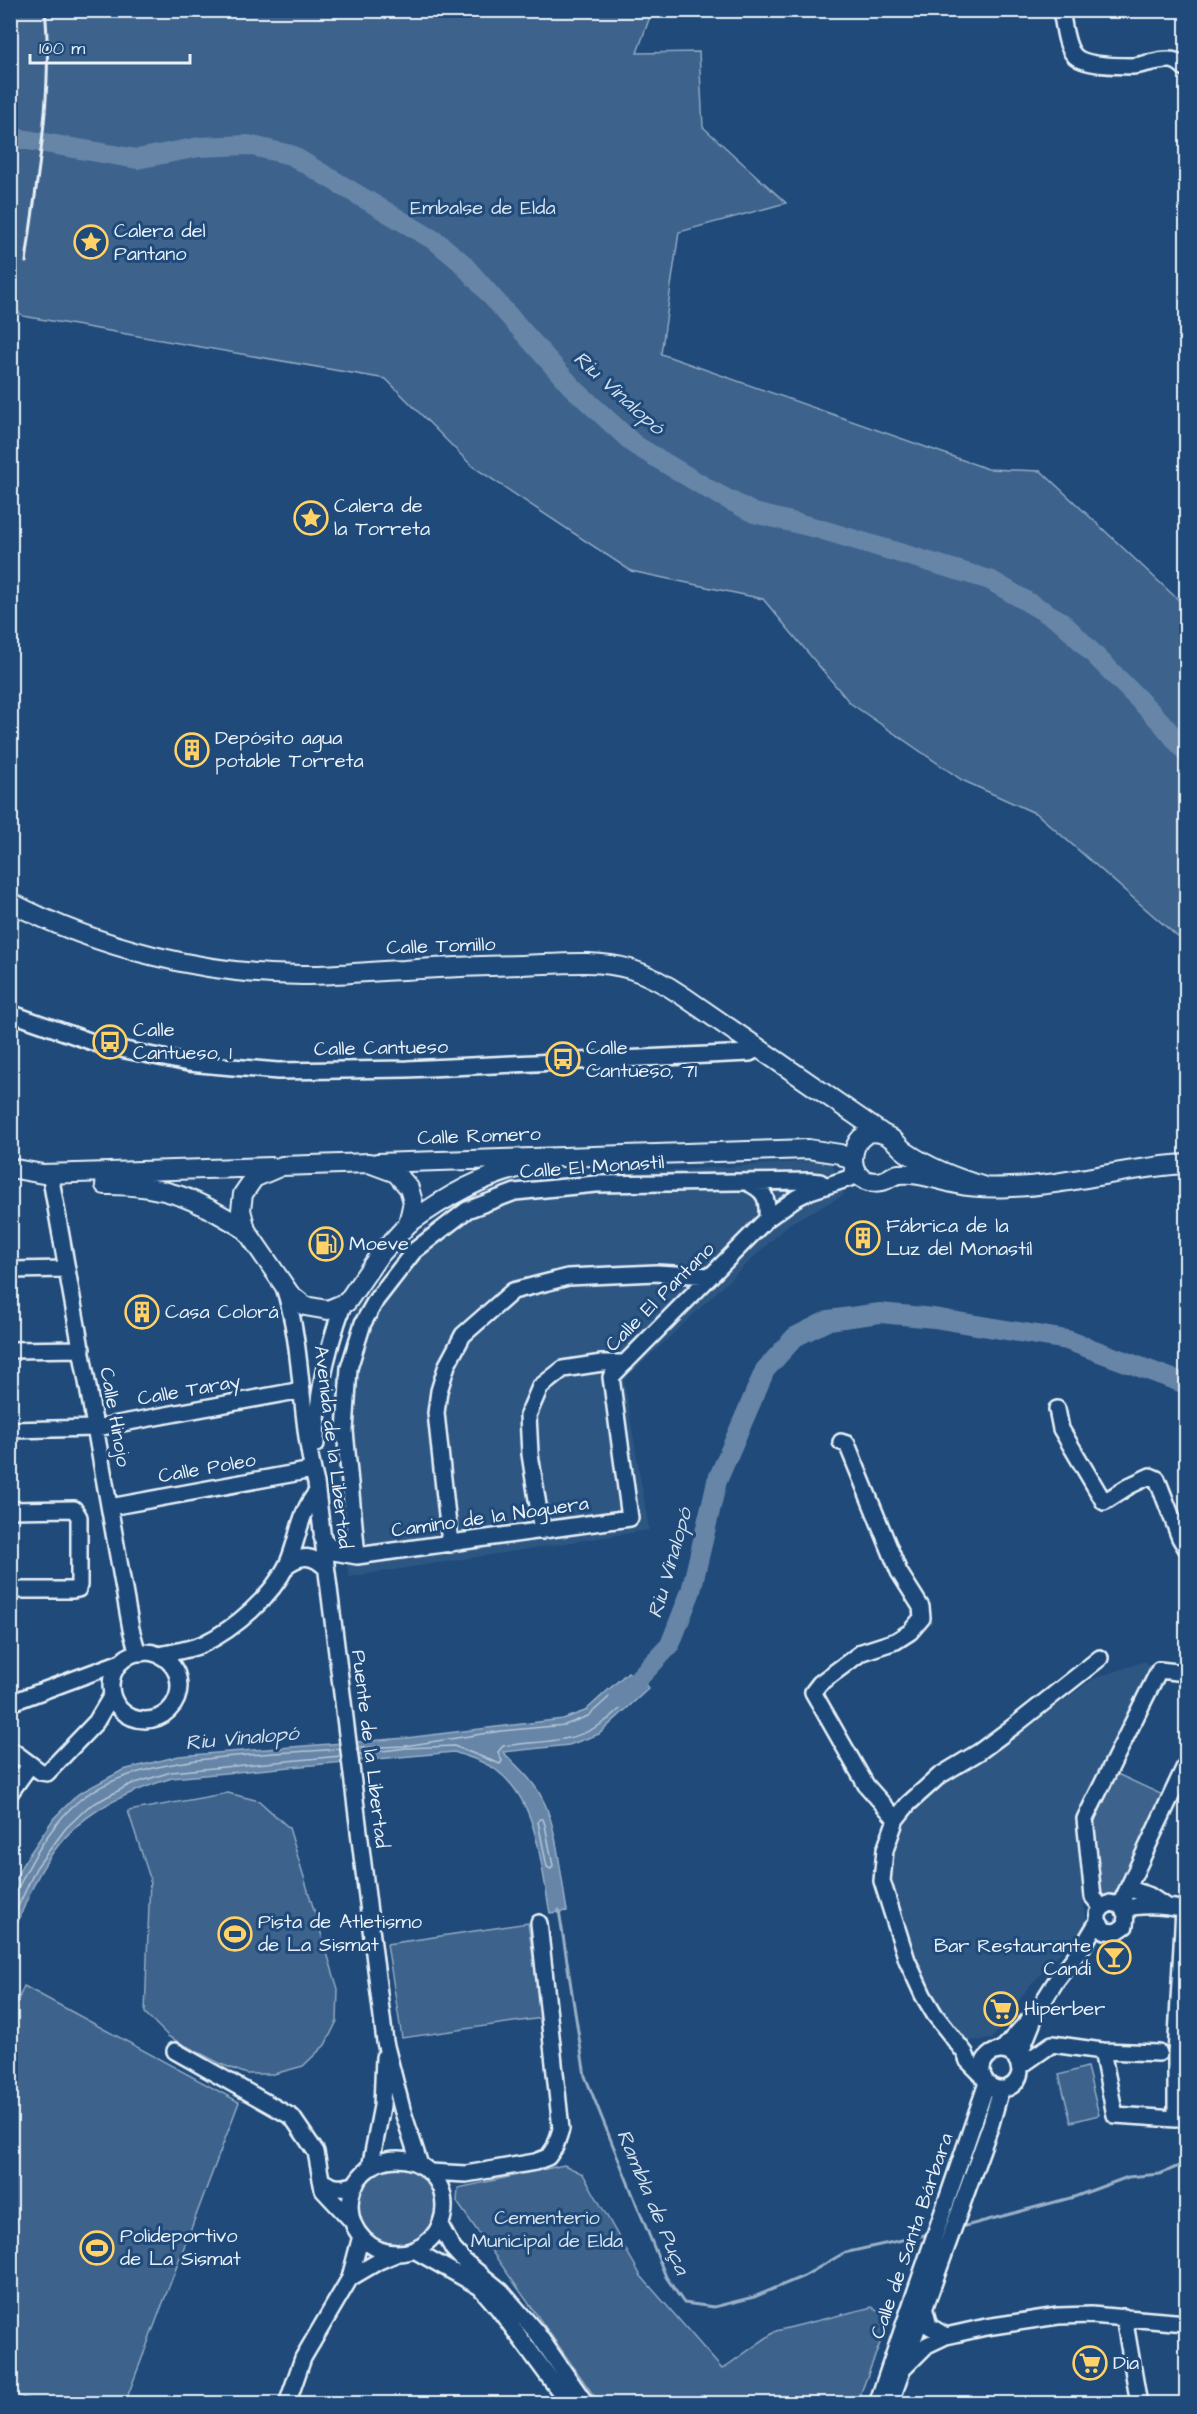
<svg xmlns="http://www.w3.org/2000/svg" width="1197" height="2414" font-family="'Architects Daughter',sans-serif">
<style>
.built{fill:#2e5683}
.green{fill:#3c628c;stroke:#92aac2;stroke-width:1.5}
.water{fill:#6685a7;stroke:#9ab0c7;stroke-width:1.5}
.lines{fill:none;stroke-linecap:round;stroke-linejoin:round}
.shore{stroke:#b4c6d8;stroke-width:1.5}
.stream{stroke:#9ab0c7;stroke-width:3}
.river{stroke:#6685a7;stroke-width:20}
.minor-casing{stroke:#e8f1f8;stroke-width:20}
.major-casing{stroke:#e8f1f8;stroke-width:22}
.minor{stroke:#1f4a7a;stroke-width:15}
.major{stroke:#1f4a7a;stroke-width:18}
.rail{stroke:#e8f1f8;stroke-width:3}
.labels{text-anchor:middle;dominant-baseline:central;stroke-width:6;stroke-linejoin:round;paint-order:stroke}
.park-label{font-size:20px;fill:#d7e3ed;stroke:#1f4a7a}
.poi-label{font-size:20px;fill:#e8f1f8;stroke:#1f4a7a;text-anchor:start}
.street-label{font-size:20px;fill:#e8f1f8;stroke:#1f4a7a}
.water-label{font-size:21px;font-style:italic;fill:#d4e1ec;stroke:#1f4a7a}
</style>
<rect width="100%" height="100%" fill="#1f4a7a"/>
<filter id="ink" filterUnits="userSpaceOnUse"><feTurbulence type="fractalNoise" baseFrequency=".0167" numOctaves="2"/><feDisplacementMap in="SourceGraphic" scale="12" xChannelSelector="R" yChannelSelector="G"/><feConvolveMatrix kernelMatrix="1 2 1 2 8 2 1 2 1" color-interpolation-filters="sRGB"/></filter>
<g filter="url(#ink)">
<!-- built -->
<path class="built" d="M831,1160l13,35 -54,28 -166,157 25,150 -300,47 -12,-98 -3,-92 23,-82 65,-75 84,-49z
M1145,1661l5,6 -72,151 10,83 -5,2 5,20 -61,66 -35,50 -31,3 -34,-49 -18,-41 -17,-61 -1,-41 13,-28 25,-28 80,-53 84,-62z"/>
<!-- green -->
<path class="green" d="M11,10l641,1 -15,42 62,-1 4,75 83,76 -107,29 -18,122 327,115 53,2 145,136v337l-149,-130 -75,-34 -112,-77 -87,-104 -132,-28 -159,-105 -86,-87 -363,-63 -13,-11z
M1115,1773l50,23 -47,102 -16,2 -4,-7 -4,-70z
M228,1793l31,8 30,27 49,161 -1,32 -12,24 -22,21 -29,8h-27l-24,-9 -54,-28 -24,-24 5,-135 -22,-67z
M528,1923l14,95 -140,20 -15,-94z
M24,1986l215,116 -114,301h-86l-28,-10 -1,-374z
M1087,2067l12,48 -28,7 -12,-47z
M564,2165l19,9 58,102 81,93 54,-38 96,-24 18,10 -33,86h-258l-142,-201 1,-14z
M358 2206a39 39 0 1 1 78 0a39 39 0 1 1-78 0Z"/>
<!-- water -->
<path class="water" d="M628,1672l21,16 -50,46 -30,11 -66,7c14,14 30,28 39,46 15,26 19,82 25,113l-17,2c-10,-50 -11,-111 -54,-143 -12,-9 -28,-13 -42,-18l-282,26c-57,18 -101,39 -131,93 -12,21 -21,46 -30,68v-48l11,-26 32,-47 24,-24 45,-24 56,-14 227,-18 157,-19 22,-8z"/>
<g class="lines">
<!-- shore -->
<path class="shore" d="M358,1748l47,-2 96,-15 64,-6 23,-9 39,-35 11,7c-3,8 -12,14 -18,21 -39,37 -68,30 -117,37l-5,6 4,9 -2,3 -46,-18 -48,2 -47,6
M540,1819h3l2,6 8,41 -2,3 -4,-2 -9,-45z
M10,1891l8,-3c15,-31 35,-67 63,-89 61,-46 184,-44 259,-50
M10,1924l26,-56 30,-40 22,-21 41,-22 42,-13 170,-16"/>
<!-- stream -->
<path class="stream" d="M559,1910l26,166 81,201 18,26 30,4 40,-10 50,-21 40,-23 85,-19
M958,2228l116,-31 54,-20 32,-3 26,-11"/>
<!-- river -->
<path class="river" d="M10,137l127,22 62,-12 49,-2 43,10 146,87 24,20 111,125 63,58 75,45 44,23 62,15 174,52 72,42 99,100 25,30
M619,1699l51,-54 21,-54 26,-110 48,-111 30,-33 34,-17 51,-7 54,5 133,22 119,44"/>
<defs>
<path id="minor" d="M1061,10c3,14 4,35 13,45 9,11 46,11 59,11 12,-1 25,-7 37,-6 7,0 12,5 16,9
M10,1013l91,32 87,18 90,8 129,-2 343,-16 8,-5
M746,1182c20,9 22,16 21,37
M52,1185l79,444 5,18 6,6
M10,1270l57,-1
M284,1287c20,63 15,132 32,196l69,559 17,67 18,56
M10,1350l72,-1
M1057,1409l4,20 43,73 25,-16 21,-10 7,3 23,59 6,10
M10,1430l86,-2 206,-38
M841,1442l6,2 52,128 22,35 1,11 -12,14 -14,9 -34,11 -42,31 -7,9 53,93 30,34
M316,1444c0,-48 11,-94 27,-139
M110,1507l202,-37
M10,1510l64,-1 5,8v68l-1,4 -5,1h-63
M542,1531l-12,-77 -2,-39 12,-28 23,-18 39,-6h22
M322,1537l12,15 23,4 273,-38 -19,-141 156,-158 29,-21 14,-7 49,-16
M450,1544l-14,-131 3,-22 8,-26 16,-30 50,-44 55,-14 88,-4 55,3
M357,1556l-12,-125 4,-63 14,-45 13,-23 38,-49 53,-41 48,-18 81,-8 214,-3 10,1 4,3
M287,1565c15,-11 26,-10 39,3
M111 1686a34 34 0 1 1 68 0a34 34 0 1 1-68 0Z
M159,1655c15,-3 30,-5 44,-11 33,-16 68,-47 84,-79 11,-23 12,-53 30,-73
M10,1703l111,-41
M10,1749l31,23 6,1 49,-51 16,-27
M10,1793l20,-28
M1128,1888l22,8 15,10
M1120,1905l66,-141
M1102,1908l-9,-11 -8,-78 74,-149 27,3
M1124,1909c20,-6 42,-3 62,1
M175,2051l117,66 24,35 7,38 30,32
M1001,2051l36,-40 19,-30 27,-35 15,-25v-7l4,-6 8,-5 10,2 6,9 -1,12 -9,6 -11,-1 -7,-10
M1102,2051l13,64 61,4v-64l8,-146
M982 2070a19 19 0 1 1 38 0a19 19 0 1 1-38 0Z
M1017,2061l17,-42
M1019,2067l33,-23 50,7 57,2
M982,2075l-14,-14 -3,-8 -30,-38 -12,-20 -16,-35 -25,-79 3,-31 11,-31 12,-15 31,-28 40,-24 35,-26 86,-68
M350 2206a47 47 0 1 1 94 0a47 47 0 1 1-94 0Z
M370,2168l12,-62 2,-49
M429,2172l37,2 69,-12 13,-5 7,-10 6,-18 -22,-206
M321,2180c12,9 21,9 35,4
M440,2225l13,24 11,12 37,30 36,42 49,71
M414,2250l66,37 18,21 71,96
M350,2278l29,-17 19,-8
M924,2307l5,19 17,10
M1124,2317l15,87
M903,2369l24,-24 19,-9 40,-9 72,-11 33,-1 95,8
M287,2404l16,-46 47,-80 11,-42
M877,2404l110,-321
M890,2404l101,-280 10,-35"/>
<path id="major" d="M10,902c88,46 198,74 298,73 32,0 64,-4 96,-5 39,-3 78,-4 118,-5 35,-1 74,-6 108,4 19,6 37,16 53,27l200,138
M369,1163l27,10 13,15 4,14 -5,22 -30,33 -31,45 -19,8 -23,-4 -15,-12 -44,-64 -5,-20 2,-16 11,-16 28,-12z
M377,1163l431,-14 32,5 12,7
M10,1168l33,6 229,-7
M105,1185c59,-1 92,14 141,45
M985,1187c-27,-8 -56,-19 -79,-35 -6,-4 -10,-11 -17,-15 -39,-24 -53,53 -7,44 6,-1 10,-6 17,-7 19,-2 39,6 58,10 17,4 36,4 54,3 59,-2 116,-20 175,-23
M408,1224c37,-27 78,-51 124,-59"/>
</defs>
<!-- minor casing -->
<use href="#minor" class="minor-casing"/>
<!-- major casing -->
<use href="#major" class="major-casing"/>
<!-- minor -->
<use href="#minor" class="minor"/>
<!-- major -->
<use href="#major" class="major"/>
<!-- rail -->
<path class="rail" d="M26,262c10,-80 28,-170 19,-252"/>
</g>
</g>
<!-- icons -->
<defs>
<symbol id="sight-ring" viewBox="-11 -11 22 22"><circle r="9.5" fill="#1f4a7a" stroke="#ffd166" stroke-width="1.5"/><path d="M0-6L1.8-2.2L6-1.7L2.9 1.2L3.7 5.4L0 3.3L-3.7 5.4L-2.9 1.2L-6-1.7L-1.8-2.2Z" fill="#ffd166"/></symbol>
<symbol id="building-ring" viewBox="-11 -11 22 22"><circle r="9.5" fill="#1f4a7a" stroke="#ffd166" stroke-width="1.5"/><path d="M-4-6H4V6H1V3H-1V6H-4ZM-2.5-4.3h1.7v1.8h-1.7ZM.8-4.3h1.7v1.8H.8ZM-2.5-1h1.7V.8h-1.7ZM.8-1h1.7V.8H.8Z" fill="#ffd166"/></symbol>
<symbol id="bus-ring" viewBox="-11 -11 22 22"><circle r="9.5" fill="#1f4a7a" stroke="#ffd166" stroke-width="1.5"/><path d="M-5-6H5V4H4V6H2V4H-2V6H-4V4H-5ZM-3.5-4V0h7V-4ZM-3.5 1.2v1.5H-2V1.2ZM2 1.2v1.5H3.5V1.2Z" fill="#ffd166"/></symbol>
<symbol id="fuel-ring" viewBox="-11 -11 22 22"><circle r="9.5" fill="#1f4a7a" stroke="#ffd166" stroke-width="1.5"/><path d="M-5.5-6h7V0h2V4h1.3V-2.5L3-4.5l.8-.8L6-3V5H2.5V1h-1V6h-7ZM-4.2-4.7v3.2H.2V-4.7Z" fill="#ffd166"/></symbol>
<symbol id="stadium-ring" viewBox="-11 -11 22 22"><circle r="9.5" fill="#1f4a7a" stroke="#ffd166" stroke-width="1.5"/><path d="M0-5a6.5 5 0 1 0 0 10a6.5 5 0 1 0 0-10ZM-3.5-1.8h7v3.6h-7Z" fill="#ffd166"/></symbol>
<symbol id="bar-ring" viewBox="-11 -11 22 22"><circle r="9.5" fill="#1f4a7a" stroke="#ffd166" stroke-width="1.5"/><path d="M-6-5H6L.8 .8V4.5H3.5V6h-7V4.5H-.8V.8Z" fill="#ffd166"/></symbol>
<symbol id="supermarket-ring" viewBox="-11 -11 22 22"><circle r="9.5" fill="#1f4a7a" stroke="#ffd166" stroke-width="1.5"/><path d="M-6-5.5h2.5l.6 2H6L4.5 2H-2.5L-4.4-4H-6ZM-1.5 3.2a1.3 1.3 0 1 0 .1 0ZM3 3.2a1.3 1.3 0 1 0 .1 0Z" fill="#ffd166"/></symbol>
</defs>
<g fill-rule="evenodd">
<use href="#sight-ring" x="72" y="223" width="38" height="38"/>
<use href="#sight-ring" x="292" y="499" width="38" height="38"/>
<use href="#building-ring" x="173" y="731" width="38" height="38"/>
<use href="#bus-ring" x="91" y="1023" width="38" height="38"/>
<use href="#bus-ring" x="544" y="1040" width="38" height="38"/>
<use href="#building-ring" x="844" y="1219" width="38" height="38"/>
<use href="#fuel-ring" x="307" y="1225" width="38" height="38"/>
<use href="#building-ring" x="123" y="1293" width="38" height="38"/>
<use href="#stadium-ring" x="216" y="1915" width="38" height="38"/>
<use href="#bar-ring" x="1095" y="1938" width="38" height="38"/>
<use href="#supermarket-ring" x="982" y="1990" width="38" height="38"/>
<use href="#stadium-ring" x="78" y="2229" width="38" height="38"/>
<use href="#supermarket-ring" x="1071" y="2344" width="38" height="38"/>
</g>
<g class="labels">
<!-- park labels -->
<g class="park-label">
<text x="483" y="208">Embalse de Elda</text>
<text x="547" y="2218">Cementerio<tspan x="547" dy="23">Municipal de Elda</tspan></text>
</g>
<!-- poi labels -->
<g class="poi-label">
<text x="114" y="231">Calera del<tspan x="114" dy="23">Pantano</tspan></text>
<text x="334" y="506">Calera de<tspan x="334" dy="23">la Torreta</tspan></text>
<text x="215" y="738">Depósito agua<tspan x="215" dy="23">potable Torreta</tspan></text>
<text x="133" y="1030">Calle<tspan x="133" dy="23">Cantueso, 1</tspan></text>
<text x="586" y="1048">Calle<tspan x="586" dy="23">Cantueso, 71</tspan></text>
<text x="886" y="1226">Fábrica de la<tspan x="886" dy="23">Luz del Monastíl</tspan></text>
<text x="349" y="1244">Moeve</text>
<text x="165" y="1312">Casa Colorá</text>
<text x="258" y="1922">Pista de Atletismo<tspan x="258" dy="23">de La Sismat</tspan></text>
<text x="1091" y="1946" text-anchor="end">Bar Restaurante<tspan x="1091" dy="23">Candi</tspan></text>
<text x="1024" y="2009">Hiperber</text>
<text x="120" y="2236">Polideportivo<tspan x="120" dy="23">de La Sismat</tspan></text>
<text x="1113" y="2363">Dia</text>
</g>
<!-- street labels -->
<g class="street-label">
<text transform="translate(441 946) rotate(-2)">Calle Tomillo</text>
<text transform="translate(381 1048) rotate(-1)">Calle Cantueso</text>
<text transform="translate(479 1136) rotate(-2)">Calle Romero</text>
<text transform="translate(592 1167) rotate(-4)">Calle El Monastil</text>
<text transform="translate(660 1297) rotate(-45)">Calle El Pantano</text>
<text transform="translate(189 1390) rotate(-10)">Calle Taray</text>
<text transform="translate(115 1417) rotate(80)">Calle Hinojo</text>
<text transform="translate(333 1447) rotate(83)">Avenida de la Libertad</text>
<text transform="translate(207 1468) rotate(-10)">Calle Poleo</text>
<text transform="translate(490 1517) rotate(-8)">Camino de la Noguera</text>
<text transform="translate(370 1749) rotate(83)">Puente de la Libertad</text>
<text transform="translate(912 2236) rotate(-71)">Calle de Santa Bárbara</text>
</g>
<!-- water labels -->
<g class="water-label">
<text transform="translate(619 393) rotate(42)">Riu Vinalopó</text>
<text transform="translate(670 1563) rotate(-74)">Riu Vinalopó</text>
<text transform="translate(242 1738) rotate(-5)">Riu Vinalopó</text>
<text transform="translate(653 2202) rotate(67)">Rambla de Puça</text>
</g>
</g>
<!-- margin -->
<rect width="1197" height="2414" fill="none" stroke="#1f4a7a" stroke-width="36"/>
<rect x="18" y="18" width="1161" height="2378" fill="none" stroke="#e8f1f8" stroke-width="2" filter="url(#ink)"/>
<!-- scale -->
<path d="M30 54v9h160v-9" fill="none" stroke="#e8f1f8" stroke-width="3"/>
<text x="39" y="54" font-size="18" fill="#e8f1f8" stroke="#1f4a7a" stroke-width="4.5" paint-order="stroke">100 m</text>
</svg>
